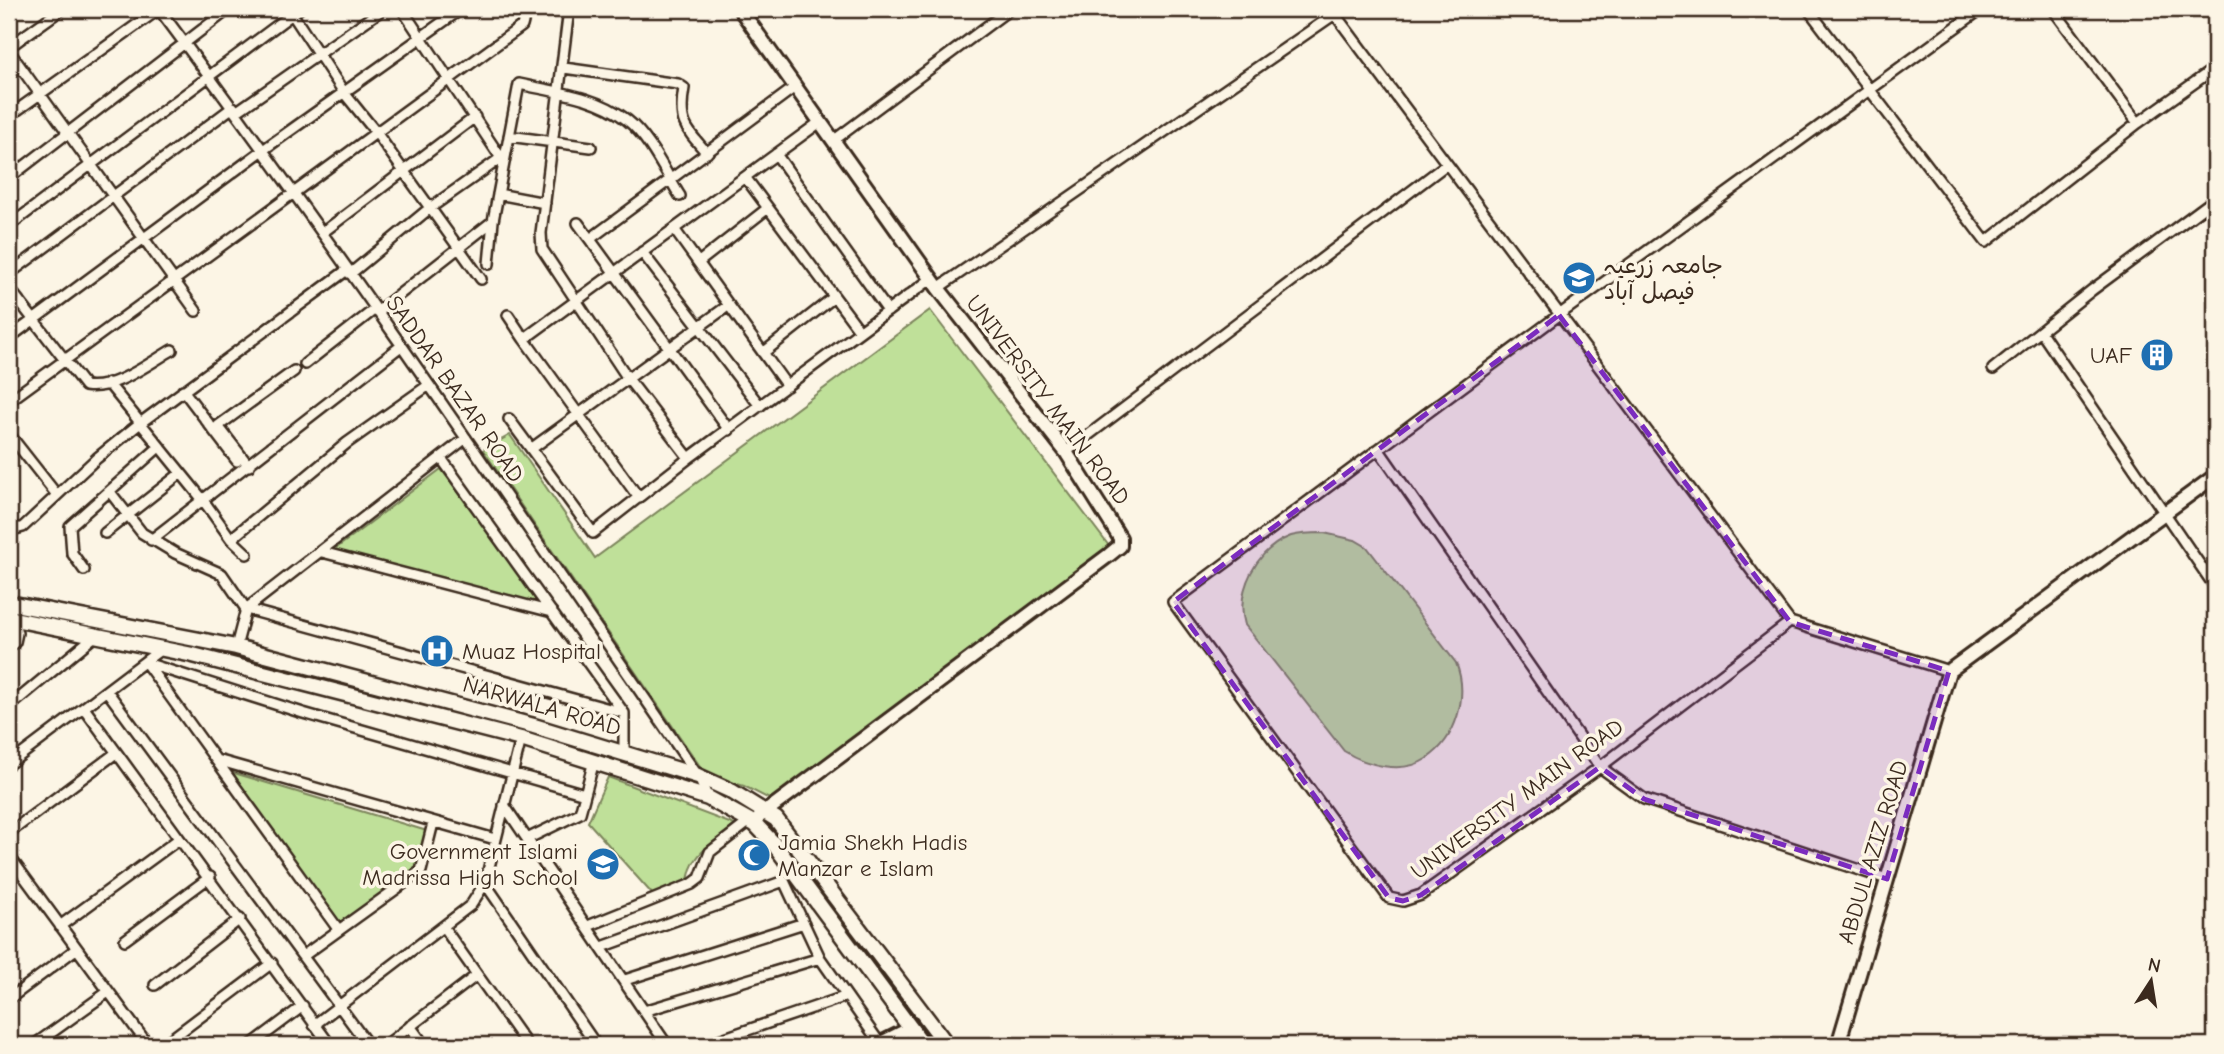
<svg xmlns="http://www.w3.org/2000/svg" width="2224" height="1054" font-family="'Comic Neue','Playpen Sans Arabic',sans-serif">
<style>
.green{fill:#bfe099;stroke:#7d855c;stroke-width:2}
.lines{fill:none;stroke-linecap:round;stroke-linejoin:round}
.street-casing{stroke:#3b2a1e;stroke-width:14}
.secondary-casing{stroke:#3b2a1e;stroke-width:18}
.primary-casing{stroke:#3b2a1e;stroke-width:19}
.street{stroke:#fcf5e5;stroke-width:9}
.secondary{stroke:#fcf5e5;stroke-width:12}
.primary{stroke:#fcf5e5;stroke-width:14}
.marked{fill:#7b2cbf;fill-opacity:0.2;stroke:#7b2cbf;stroke-width:5;stroke-dasharray:14 9;stroke-linejoin:round}
.labels{text-anchor:middle;dominant-baseline:central;stroke-width:7;stroke-linejoin:round;paint-order:stroke}
.poi-label{font-size:23px;fill:#3b2a1e;stroke:#fcf5e5;text-anchor:start}
.street-label{font-size:23px;fill:#3b2a1e;stroke:#fcf5e5}
</style>
<rect width="100%" height="100%" fill="#fcf5e5"/>
<filter id="ink" filterUnits="userSpaceOnUse"><feTurbulence type="fractalNoise" baseFrequency=".0143" numOctaves="2"/><feDisplacementMap in="SourceGraphic" scale="14" xChannelSelector="R" yChannelSelector="G"/><feConvolveMatrix kernelMatrix="1 2 1 2 8 2 1 2 1" color-interpolation-filters="sRGB"/></filter>
<g filter="url(#ink)">
<!-- green -->
<path class="green" d="M930,310l179,236 -330,258 -35,-18 -38,-11 -223,-325 27,-15 85,123z
M441,469l111,147 -226,-60z
M1324,533l31,7 12,7 89,116c13,32 1,76 -30,96 -24,16 -60,6 -82,-8l-99,-126c-10,-34 11,-76 46,-89 10,-3 22,-3 33,-3z
M234,773l193,58 -11,38 -76,53 -111,-144z
M608,777l127,48c-21,17 -47,30 -47,60l-34,11 -66,-74z"/>
<g class="lines">
<defs>
<path id="street" d="M159,9c187,250 362,509 539,767l10,22
M289,9l56,85 30,37 106,148
M569,9l-28,224 1,16 87,131 60,78
M1331,9l459,613
M1808,9l178,233 152,-119
M2053,9l85,114 77,-55
M9,47l53,-38
M9,51l187,260
M564,68l114,16 6,4c-6,34 1,40 23,65
M236,112l147,-103
M9,116l150,-107
M509,136l82,11
M833,141l177,-132
M776,154l112,157
M745,177l115,154
M9,178l220,-169
M498,194l47,9
M578,223l151,207
M9,226l290,-217
M674,229l113,157
M322,233l153,-116
M590,239l205,-152
M642,252l118,154
M699,262l69,-54
M489,264l4,-43 26,-137c36,8 78,12 108,36 23,18 38,52 53,76
M9,274l224,-167
M350,274l80,-66 71,-50 -99,-149
M9,288l76,98c28,5 63,-22 87,-36
M938,288l404,-279
M377,312l116,-91
M508,315l16,24 296,-217
M2041,332l172,252
M9,338l254,-188 198,-141
M524,339l115,159
M763,353l71,-56
M305,364l70,-55
M1993,369l99,-79 123,-91
M108,383l95,117 28,39 16,15
M183,390l54,71
M9,401l513,-375 3,-12 -5,-5
M509,419l84,114 96,-75 242,-179
M9,434l48,61
M531,449l198,-144
M1379,450l221,317 44,32 243,80
M1066,452l381,-288
M441,458l183,255v40
M249,466l-31,-40 76,-55
M110,492l32,41 33,20 47,21 24,35 378,104
M9,525l3,5 11,-3 74,-69 42,-34 208,-154
M105,533l76,-60
M231,539l116,-96 82,-58
M151,540l250,-194
M322,552l230,60
M84,570l-12,-17 -2,-27 89,-79
M9,647l6,-5 2,-9 -4,-14
M236,647l10,-38 220,-171
M146,663l157,50 282,81
M146,663l192,266
M1949,671l-159,-49 -190,145 -179,128 -18,6 -14,-3 -216,-296 386,-287 422,-306
M107,691l261,354
M9,707l87,-72
M84,708l246,337
M217,760l278,79
M9,764l155,-117
M504,805l163,240
M9,833l107,-80
M527,839l53,-26 14,-52
M9,856l139,189
M485,883l111,162
M60,926l119,-87
M588,926l104,-42 8,-6 10,-26 40,-31
M444,928l83,117
M125,940l85,-63
M602,947l182,-66 36,77 61,87
M303,956l118,-85 12,-48
M625,980l179,-57
M155,985l85,-66
M9,999l67,-50
M644,1011l176,-53
M314,1025l157,-120 14,-22 36,-144
M410,1026l14,19
M34,1045l74,-53
M163,1045l109,-82
M251,1045l52,-39
M386,1045l91,-70
M704,1045l140,-48"/>
<path id="secondary" d="M740,9l198,279 128,164 54,86v8l-11,9 -349,261
M877,1045l34,-17
M1838,1045l111,-374 266,-195"/>
<path id="primary" d="M9,603l227,44 298,79 164,50 33,15 45,28 171,226
M9,618l184,37 328,84 187,59 47,26 19,20 149,201"/>
</defs>
<!-- street casing -->
<use href="#street" class="street-casing"/>
<!-- secondary casing -->
<use href="#secondary" class="secondary-casing"/>
<!-- primary casing -->
<use href="#primary" class="primary-casing"/>
<!-- street -->
<use href="#street" class="street"/>
<!-- secondary -->
<use href="#secondary" class="secondary"/>
<!-- primary -->
<use href="#primary" class="primary"/>
</g>
</g>
<!-- marked area -->
<path class="marked" d="M1559,315l231,307 159,49 -62,208 -243,-80 -44,-32 -179,128 -18,6 -14,-3 -216,-296z"/>
<!-- icons -->
<defs>
<symbol id="university-disc" viewBox="-11 -11 22 22"><circle r="9.5" fill="#1f6fb2" stroke="#fcf5e5"/><path d="M0-5L7-2L0 1L-7-2ZM-4 1L0 2.5L4 1V4Q0 6-4 4Z" fill="#fff"/></symbol>
<symbol id="building-disc" viewBox="-11 -11 22 22"><circle r="9.5" fill="#1f6fb2" stroke="#fcf5e5"/><path d="M-4-6H4V6H1V3H-1V6H-4ZM-2.5-4.3h1.7v1.8h-1.7ZM.8-4.3h1.7v1.8H.8ZM-2.5-1h1.7V.8h-1.7ZM.8-1h1.7V.8H.8Z" fill="#fff"/></symbol>
<symbol id="hospital-disc" viewBox="-11 -11 22 22"><circle r="9.5" fill="#1f6fb2" stroke="#fcf5e5"/><path d="M-5-5h3v3.5h4V-5h3V5h-3V1.5h-4V5h-3Z" fill="#fff"/></symbol>
<symbol id="mosque-disc" viewBox="-11 -11 22 22"><circle r="9.5" fill="#1f6fb2" stroke="#fcf5e5"/><path d="M3.5-4.9A6 6 0 1 0 3.5 4.9A5 5 0 1 1 3.5-4.9Z" fill="#fff"/></symbol>
<symbol id="school-disc" viewBox="-11 -11 22 22"><circle r="9.5" fill="#1f6fb2" stroke="#fcf5e5"/><path d="M0-5L7-2L0 1L-7-2ZM-4 1L0 2.5L4 1V4Q0 6-4 4Z" fill="#fff"/></symbol>
</defs>
<g fill-rule="evenodd">
<use href="#university-disc" x="1560" y="259" width="38" height="38"/>
<use href="#building-disc" x="2138" y="336" width="38" height="38"/>
<use href="#hospital-disc" x="418" y="632" width="38" height="38"/>
<use href="#mosque-disc" x="735" y="836" width="38" height="38"/>
<use href="#school-disc" x="584" y="845" width="38" height="38"/>
</g>
<g class="labels">
<!-- poi labels -->
<g class="poi-label">
<text x="1604" y="265">جامعہ زرعیہ<tspan x="1604" dy="26">فیصل آباد</tspan></text>
<text x="2132" y="355" text-anchor="end">UAF</text>
<text x="462" y="651">Muaz Hospital</text>
<text x="778" y="842">Jamia Shekh Hadis<tspan x="778" dy="26">Manzar e Islam</tspan></text>
<text x="578" y="851" text-anchor="end">Government Islami<tspan x="578" dy="26">Madrissa High School</tspan></text>
</g>
<!-- street labels -->
<g class="street-label">
<text transform="translate(455 389) rotate(55)">SADDAR BAZAR ROAD</text>
<text transform="translate(1048 400) rotate(53)">UNIVERSITY MAIN ROAD</text>
<text transform="translate(542 706) rotate(16)">NARWALA ROAD</text>
<text transform="translate(1517 799) rotate(-36)">UNIVERSITY MAIN ROAD</text>
<text transform="translate(1873 852) rotate(-73)">ABDUL AZIZ ROAD</text>
</g>
</g>
<!-- margin -->
<rect width="2224" height="1054" fill="none" stroke="#fcf5e5" stroke-width="35"/>
<rect x="18" y="18" width="2189" height="1019" fill="none" stroke="#3b2a1e" stroke-width="2.5" filter="url(#ink)"/>
<!-- north arrow -->
<g transform="translate(2151 981) rotate(12)" stroke="#fcf5e5" stroke-width="5" paint-order="stroke">
<path d="M0-5L12 26L0 18L-12 26Z" fill="#3b2a1e"/>
<text y="-10" font-size="19" font-weight="bold" text-anchor="middle" fill="#3b2a1e">N</text>
</g>
</svg>
